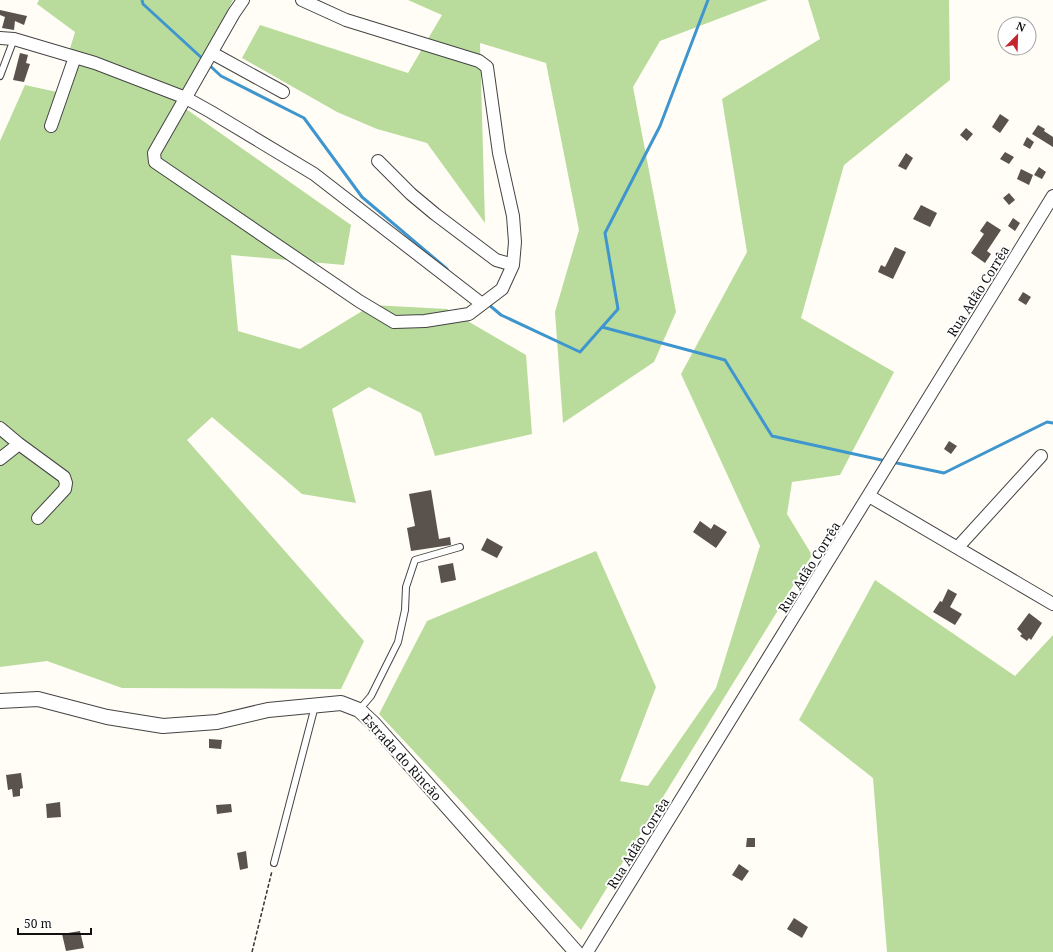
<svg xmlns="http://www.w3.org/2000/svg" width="1053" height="952" font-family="'Noto Serif',serif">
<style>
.forest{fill:#b9dc9c}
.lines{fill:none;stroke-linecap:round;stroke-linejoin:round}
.stream{stroke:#3f96cf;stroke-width:3}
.building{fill:#5a524d}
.service-casing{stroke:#444;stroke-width:8}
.minor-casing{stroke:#444;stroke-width:14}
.tertiary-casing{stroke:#444;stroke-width:16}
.path{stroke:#333;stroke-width:1.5;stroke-dasharray:4 2;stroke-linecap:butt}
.service{stroke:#fff;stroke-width:6}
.minor{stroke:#fff;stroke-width:12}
.tertiary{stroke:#fff;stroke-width:14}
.labels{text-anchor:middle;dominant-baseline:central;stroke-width:4;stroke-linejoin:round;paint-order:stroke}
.street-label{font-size:13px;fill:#111;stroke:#fff}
</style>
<rect width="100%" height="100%" fill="#fffdf5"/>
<!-- forest -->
<path class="forest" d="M39,0h194l-54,104 172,121 -7,40 -113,-10 7,76 62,18 72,-44 75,4 79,46 6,79 -97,22 -14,-43 -52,-26 -37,22 24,94 -54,-9 -90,-77 -25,23 177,201 -23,48 -219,-1 -75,-27 -47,6v-526l25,-56 32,7 18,-60 -38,-28z
M408,0h360l-108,41 -27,46 43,225 -22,50 -91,61 -8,-111 24,-82 -33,-167 -66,-20 5,180 -58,-80 -50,-14 -40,-17 -95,-54 18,-33 148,48 34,-58z
M808,0h141l1,80 -106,85 -43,153 93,54 -54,103 -48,7 -5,32 25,41 -231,375 -202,-216 48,-93 169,-70 60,136 -36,94 28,5 68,-98 44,-142 -79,-172 66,-122 -25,-153 98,-60z
M875,580l140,96 38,-41v317h-166l-14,-174 -74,-58z"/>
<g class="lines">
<!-- stream -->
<path class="stream" d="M142,0l1,4 61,56
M208,64l13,12 83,42 58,79 85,72
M488,304l13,11 79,37 38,-43 -13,-76 55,-107 48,-126
M602,327l123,33 47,76 114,25
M892,462l52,11 103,-51 6,1"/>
</g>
<!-- building -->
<path class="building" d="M0,10l27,6 -3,9 -9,-4 -1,9 -12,-2 3,-11 -5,-2z
M20,53l8,2 -2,8 4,1 -6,18 -11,-2z
M1000,114l9,6 -9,13 -8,-6z
M1038,125l7,4 -1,2 9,6v10l-21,-13z
M966,128l7,6 -6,7 -7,-6z
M1027,137l7,5 -4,7 -7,-4z
M1005,152l9,5 -5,7 -9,-5z
M906,153l7,5 -7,12 -8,-4z
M1039,167l7,5 -4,7 -8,-4z
M1021,169l12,6 -4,10 -12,-6z
M1009,193l6,7 -6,5 -6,-7z
M921,205l16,8 -7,14 -17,-8z
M1013,218l7,5 -5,8 -7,-5z
M987,221l14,9 -14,21 4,3 -6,9 -14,-10 13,-19 -4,-3z
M895,247l11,5 -13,27 -15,-7 3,-7 4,2z
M1023,292l8,5 -5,8 -8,-5z
M949,441l8,5 -6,8 -7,-5z
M431,490l8,49 11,-2 1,8 -40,6 -4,-23 8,-2 -6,-32z
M700,521l11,8 3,-5 13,8 -11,16 -23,-16z
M487,538l16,9 -6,11 -16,-8z
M453,563l3,17 -15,3 -3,-17z
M948,589l9,5 -7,13 12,7 -7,11 -22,-13 7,-11 2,1z
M1029,613l13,10 -11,17 -2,-2 -2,3 -7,-5 2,-2 -5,-5z
M209,739l13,1 -1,9 -12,-1z
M21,773l2,15 -3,1v7l-7,1 -1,-8 -4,1 -2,-15z
M60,802l1,15 -14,1 -1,-14z
M231,804l1,8 -15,2 -1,-9z
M747,838h8v9h-9z
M246,851l2,17 -8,2 -3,-17z
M739,864l10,7 -7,10 -10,-6z
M794,918l14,9 -6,11 -15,-9z
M80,931l4,17 -18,3 -4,-17z"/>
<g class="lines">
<defs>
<path id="service" d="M0,76l14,-37
M359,710l12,-14 27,-54 7,-32 1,-23 9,-27 45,-13
M274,863l41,-157"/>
<path id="minor" d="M243,0l-9,13 -80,140 1,9 204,139 35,21 31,-1 44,-7 33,-25 11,-24 2,-23 -2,-26 -14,-63 -12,-86 -8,-6 -133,-41 -44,-20
M0,38l14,1 81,24 91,35 25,14 103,62 168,130
M212,53l71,39
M51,126l24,-69
M378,161l33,33 24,20 61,46 17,5
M0,428l19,16 45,33 2,6 -1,6 -27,29
M0,459l19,-15
M869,496l184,108
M958,547l83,-91
M587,952l466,-756"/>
<path id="tertiary" d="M0,701l38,-2 69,18 56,9 54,-4 51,-12 73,-7 18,7 14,13 203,229"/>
</defs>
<!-- service casing -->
<use href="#service" class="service-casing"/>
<!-- minor casing -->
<use href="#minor" class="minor-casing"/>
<!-- tertiary casing -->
<use href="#tertiary" class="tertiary-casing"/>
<!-- path -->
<path class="path" d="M252,952l20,-81"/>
<!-- service -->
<use href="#service" class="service"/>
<!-- minor -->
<use href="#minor" class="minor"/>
<!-- tertiary -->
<use href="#tertiary" class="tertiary"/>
</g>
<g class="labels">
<!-- street labels -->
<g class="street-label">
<text transform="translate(978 291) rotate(-58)">Rua Adão Corrêa</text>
<text transform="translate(809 567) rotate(-58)">Rua Adão Corrêa</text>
<text transform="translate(402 757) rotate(48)">Estrada do Rincão</text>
<text transform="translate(638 843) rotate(-58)">Rua Adão Corrêa</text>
</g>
</g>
<!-- north arrow -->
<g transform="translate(1017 36) rotate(23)"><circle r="19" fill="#ffffff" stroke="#a0a0a0"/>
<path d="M0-3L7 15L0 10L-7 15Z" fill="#c4262e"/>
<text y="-6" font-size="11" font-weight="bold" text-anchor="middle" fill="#111111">N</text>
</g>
<!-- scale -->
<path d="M18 928v6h73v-6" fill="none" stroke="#111111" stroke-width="2"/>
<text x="24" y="928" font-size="12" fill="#111111" stroke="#ffffff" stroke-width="3" paint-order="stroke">50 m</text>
</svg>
